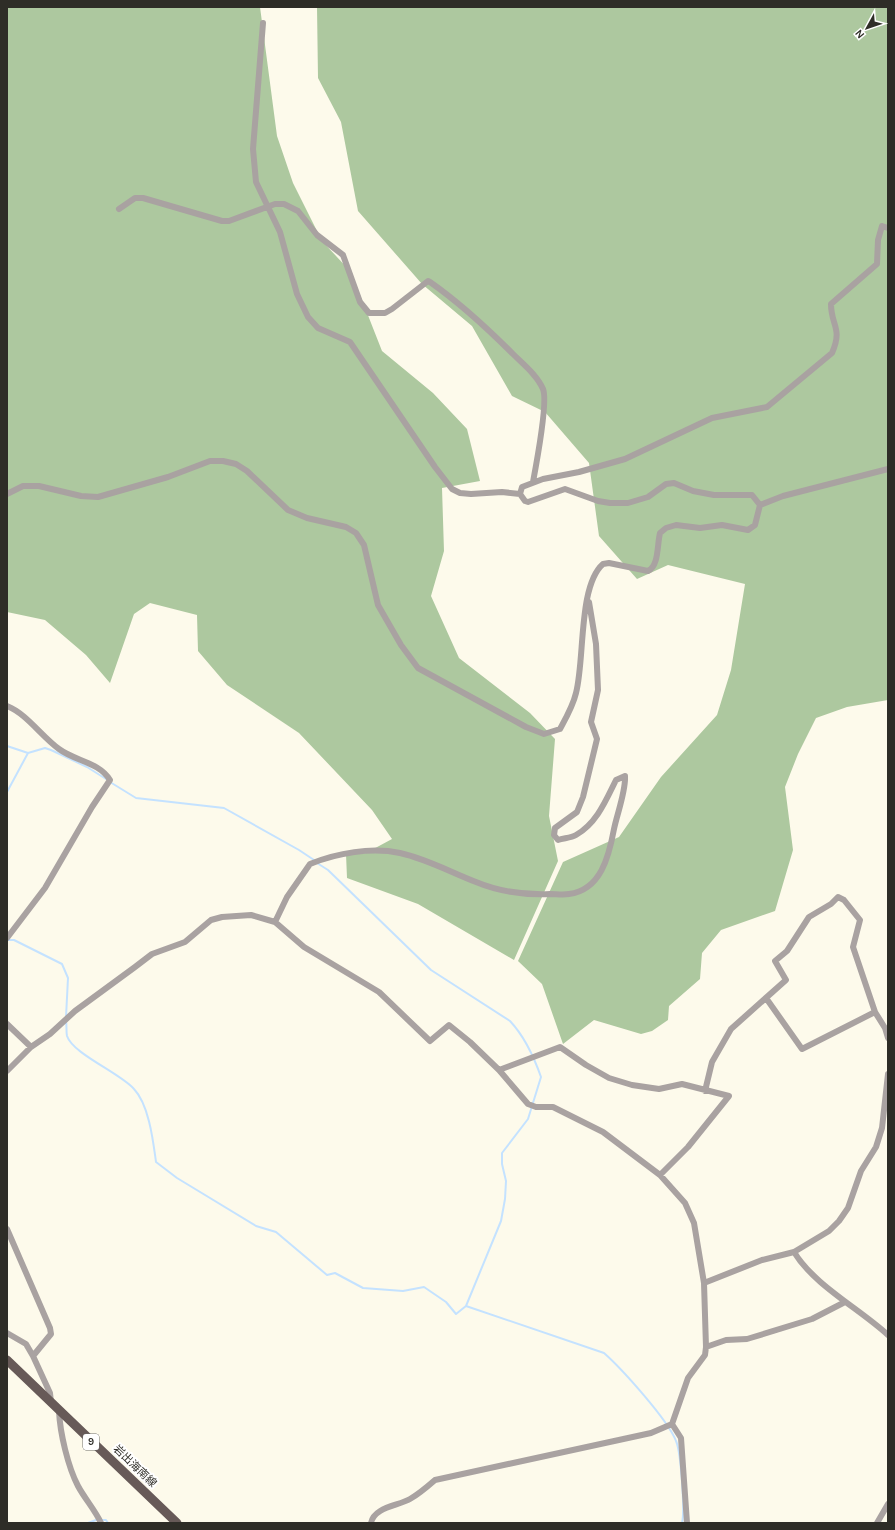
<svg xmlns="http://www.w3.org/2000/svg" width="895" height="1530" font-family="Karla,'Noto Sans JP',sans-serif">
<style>
.forest{fill:#adc89f}
.lines{fill:none;stroke-linecap:round;stroke-linejoin:round}
.stream{stroke:#c4e2ff;stroke-width:2}
.street{stroke:#a9a2a1;stroke-width:6}
.primary{stroke:#675a58;stroke-width:9}
.labels{text-anchor:middle;dominant-baseline:central;stroke-width:4;stroke-linejoin:round;paint-order:stroke}
.shield{fill:#fff;stroke:#6d6c68;stroke-width:1}
.shield-label{font-size:10px;font-weight:bold;fill:#2e2d27}
.street-label{font-size:11px;fill:#2e2d27;stroke:#fff}
</style>
<rect width="100%" height="100%" fill="#fdfaeb"/>
<!-- forest -->
<path class="forest" d="M7,7h253l17,129 16,47 29,58 29,31 31,79 51,42 34,36 13,52 -38,7 2,63 -13,45 28,62 71,55 25,26 -6,77 9,45 -44,99 -96,-56 -71,-26 -1,-24 20,-1 26,-14 -20,-29 -73,-77 -72,-48 -29,-34 -1,-36 -47,-12 -16,11 -24,69 -24,-28 -41,-35 -38,-8z
M317,7h571v693l-41,7 -31,11 -18,36 -13,33 8,63 -18,61 -54,19 -19,23 -2,26 -31,27 -1,14 -16,11 -11,3 -47,-14 -31,24 -21,-60 -24,-23 45,-99 56,-25 42,-60 56,-62 14,-45 14,-86 -77,-19 -31,14 -38,-43 -10,-73 -44,-51 -33,-16 -40,-70 -50,-42 -64,-73 -17,-89 -23,-44z"/>
<g class="lines">
<!-- stream -->
<path class="stream" d="M7,746l21,7 17,-5 6,2 36,17 19,12
M110,782l26,16 88,10 75,42 15,10
M7,792l21,-39
M8,940h6l48,24 6,14 -2,39
M66,1021c1,5 0,11 1,15 6,18 53,37 67,53 15,16 19,51 22,73l21,16 79,48 20,6 51,43 8,-2 28,15 40,3 21,-4 22,15 10,12 10,-8 35,-85 4,-22 1,-18 -4,-17v-11l26,-34 13,-42c-7,-20 -16,-40 -31,-56l-79,-51 -103,-100 -11,-7
M466,1306l138,47c18,16 64,67 72,88 5,11 9,70 6,82
M88,1523l8,-3h10l2,3"/>
<!-- street -->
<path class="street" d="M263,23l-10,126 3,33 24,50 17,62 11,23 10,11 32,14 85,125 17,22 8,4 11,1 31,-2 18,2 5,7 3,1 37,-13 33,12 12,2h18l20,-6 18,-13 8,-1 19,8 21,4h38l8,10
M119,209l16,-11h8l79,23h7l46,-17h9l14,7 19,24 26,20 17,47 9,11h16l7,-4 36,-28 2,1c30,21 57,46 83,72 10,10 24,21 30,35 5,12 -7,77 -10,93
M7,494l16,-8h16l42,10 17,1 70,-20 42,-16h13l13,3 11,7 41,39 19,8 39,9 10,6 8,12 14,60 23,40 17,23 108,59 18,7 16,-5c6,-11 13,-23 16,-36 9,-34 2,-107 27,-129l6,-1 39,8c11,-5 9,-26 12,-38l6,-5 10,-3 24,3 22,-3 26,5 7,-5 5,-20
M520,494l2,-7 21,-8 36,-7 46,-13 87,-41 55,-11 65,-54c11,-25 -1,-27 -1,-49l46,-40 1,-24 4,-14 6,2
M760,505l23,-9 105,-27
M7,706c20,8 34,30 52,43 16,12 40,13 51,31l-18,27 -47,81 -38,50
M275,922l12,-25 23,-33c27,-11 61,-17 90,-11 27,6 50,19 76,29 24,10 49,13 74,12 6,0 13,1 19,0 32,-4 40,-38 45,-65 3,-15 12,-38 11,-53l-9,4c-10,20 -19,43 -40,55 -5,3 -12,3 -18,5l-4,-5 1,-7 22,-16 6,-15 14,-58 -6,-17 7,-32 -2,-46 -7,-42
M766,998l36,51 73,-37
M7,1024l24,23
M499,1070l61,-23 26,18 23,13 23,7 27,4 23,-5 47,12 -41,51 -28,28
M7,1071l24,-24 19,-13 25,-23 60,-44 17,-13 33,-12 26,-22 11,-3 29,-2 24,7 29,25 75,45 51,49 19,-16 21,17 29,28 29,34 8,3h17l50,25 57,43 25,28 9,20 10,60 2,64 -1,8 -17,23 -16,46 -21,9 -216,47c-8,7 -16,14 -25,19 -12,7 -36,8 -39,24
M705,1091l7,-29 19,-33 55,-49 -11,-19 12,-10 22,-34 22,-13 7,-7 6,3 16,20 -7,27 22,65 10,16 3,10
M7,1229l43,99 1,6 -18,22 17,37 1,9
M794,1252c20,33 66,57 94,83
M704,1283l58,-23 32,-8 35,-21 10,-10 9,-13 13,-37 15,-24 6,-19 6,-54
M7,1333l19,11 7,12
M706,1347l20,-7 21,-1 65,-20 33,-17
M59,1411c1,22 9,56 19,75 7,13 17,24 23,37
M672,1424l9,14 6,85
M877,1523l11,-19"/>
<!-- primary -->
<path class="primary" d="M7,1360l170,163"/>
</g>
<g class="labels">
<!-- shield labels -->
<rect class="shield" x="83" y="1434" width="16" height="16" rx="3"/>
<g class="shield-label">
<text x="91" y="1442">9</text>
</g>
<!-- street labels -->
<g class="street-label">
<text transform="translate(135 1466) rotate(44)">岩出海南線</text>
</g>
</g>
<!-- border -->
<rect width="895" height="1530" fill="none" stroke="#2e2d27" stroke-width="16"/>
<!-- north arrow -->
<g transform="translate(867 28) rotate(230)" stroke="#ffffff" stroke-width="3" paint-order="stroke">
<path d="M0-3L7 15L0 10L-7 15Z" fill="#2e2d27"/>
<text y="-6" font-size="11" font-weight="bold" text-anchor="middle" fill="#2e2d27">N</text>
</g>
</svg>
